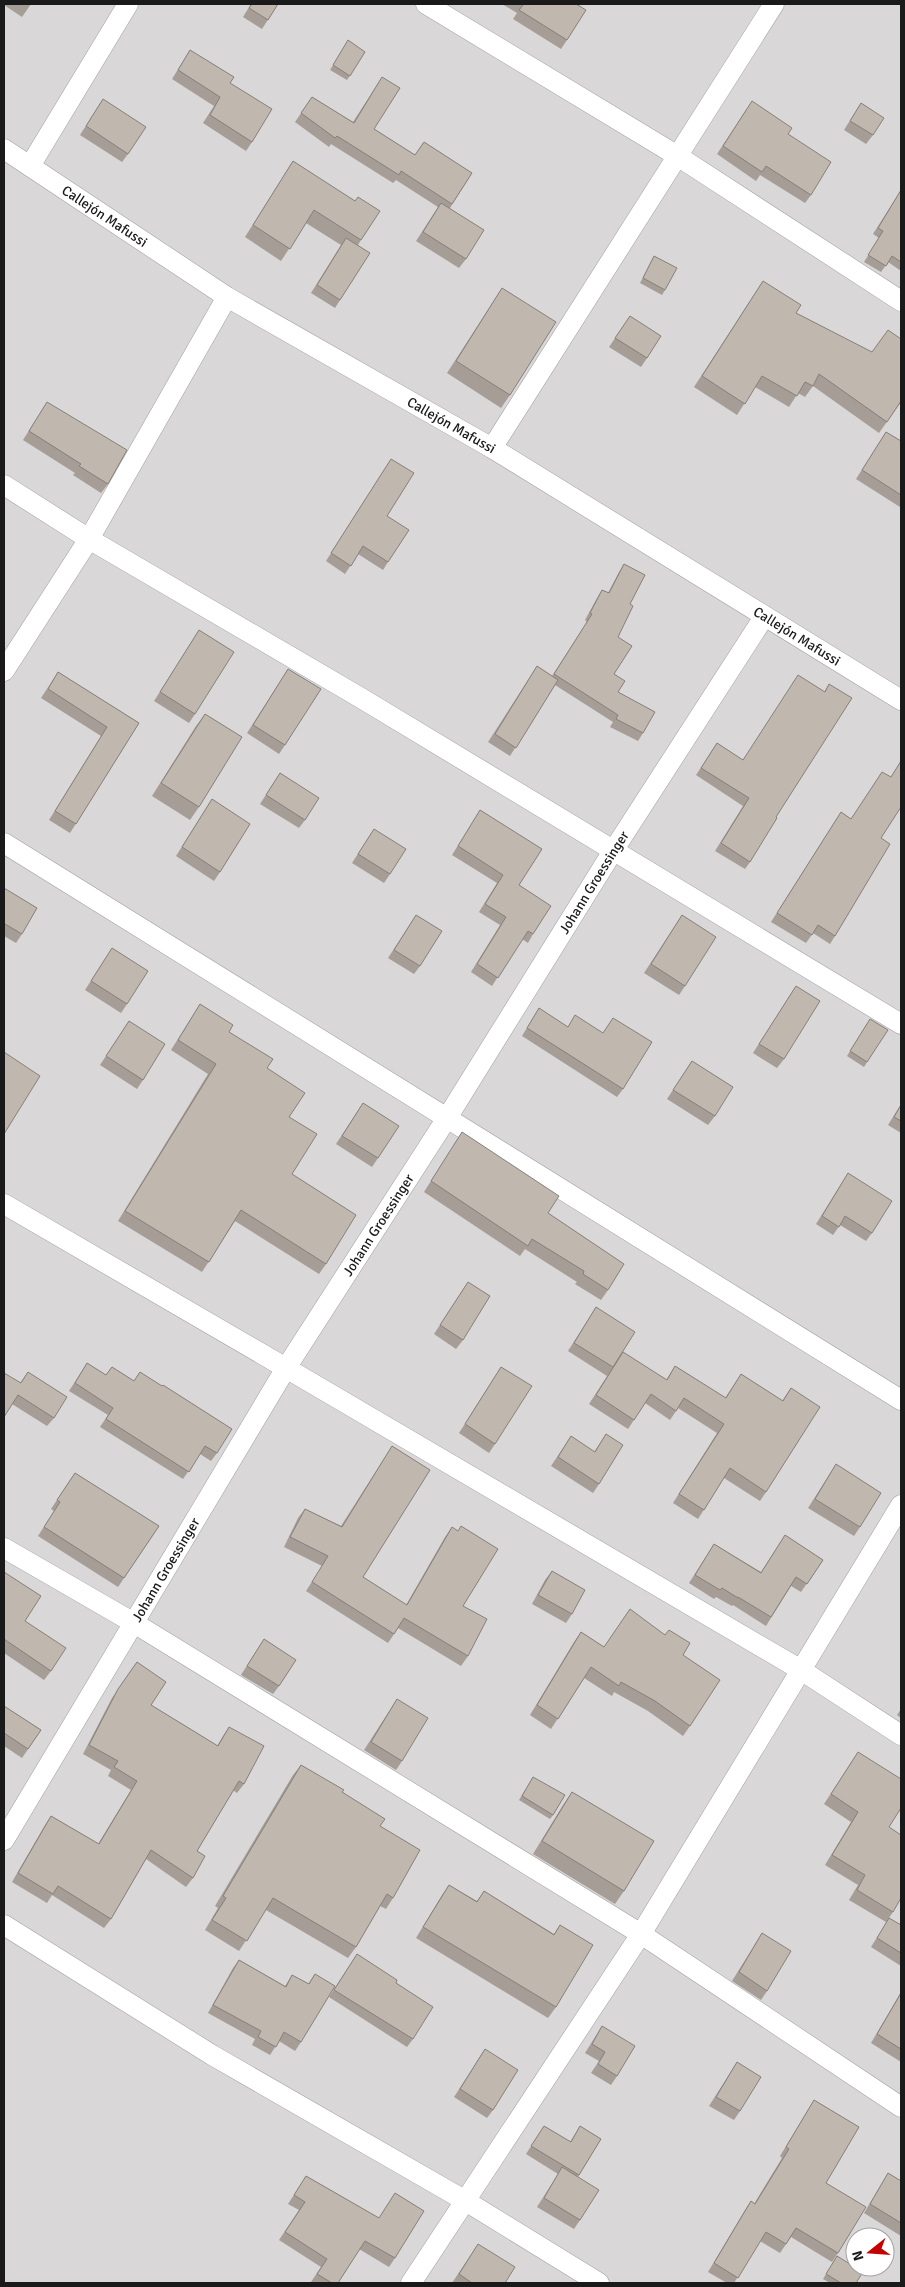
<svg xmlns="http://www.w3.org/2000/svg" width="905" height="2287" font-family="Signika,sans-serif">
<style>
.residential{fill:#d9d7d7;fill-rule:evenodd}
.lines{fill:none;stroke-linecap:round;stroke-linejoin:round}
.minor-casing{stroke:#a1a1a1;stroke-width:21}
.minor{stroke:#fff;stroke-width:20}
.wall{fill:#a59d96}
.building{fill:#c0b7af;stroke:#86807a}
.labels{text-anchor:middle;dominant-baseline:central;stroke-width:4;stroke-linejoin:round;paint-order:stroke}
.street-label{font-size:14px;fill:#1a1a1a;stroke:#fff}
</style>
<rect width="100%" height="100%" fill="#ede8df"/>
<!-- residential -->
<path class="residential" d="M4,4h897v2279h-897zM855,2237h30v30h-30z"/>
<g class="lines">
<defs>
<g id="minor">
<path d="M426,4l250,151 225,146"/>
<path id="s1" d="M4,149l223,148 265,151 409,252"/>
<path d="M30,166l98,-162"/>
<path d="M492,448l282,-444"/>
<path d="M4,485l85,54 272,159 540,326"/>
<path d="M4,671l85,-132 138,-242"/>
<path d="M4,843l897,557"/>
<path d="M4,1204l282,164 515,302 100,65"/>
<path d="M4,1548l130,75 507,311 260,173"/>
<path id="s2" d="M4,1840l282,-472 161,-250 166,-267 151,-234"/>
<path d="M4,1925l208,130 252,145 135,83"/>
<path d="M411,2283l230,-349 260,-429"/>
</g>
</defs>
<!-- minor casing -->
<use href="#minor" class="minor-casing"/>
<!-- minor -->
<use href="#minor" class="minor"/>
</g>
<!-- wall -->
<path class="wall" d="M4,4h27l-9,13 -18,-12z
M251,4h27l-16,25 -19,-12z
M502,4h74l-9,36 -6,9 -48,-30 4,-6z
M348,40l17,12 -18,28 -17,-10z
M190,50l40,33 22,59 -6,9 -43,-28 11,-17 -42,-27z
M382,77l-8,52 41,26 9,-13 48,31 -22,35 16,51 -7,9 -43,-27 22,-34 -42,-27 -3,3 -62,-39 -2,3 -34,-25 17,-25 41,25z
M103,99l25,55 -6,8 -42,-27z
M861,103l12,32 -7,9 -22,-14z
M746,110l65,85 -6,8 -45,-28 -4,6 -39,-27z
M293,161l68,79 -3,5 -18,55 -5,8 -24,-15 30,-48 -35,-22 -25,38 -36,-24z
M901,190v81l-13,-9 -7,10 -17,-10 15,-24 -6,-4z
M654,256l11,34 -3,5 -22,-12z
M763,281l33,32 105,89 -22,31 -66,-47 -8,11 -7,-4 -9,14 -34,-20 -18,28 -43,-28z
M502,288l8,107 -9,13 -54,-35z
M630,316l17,42 -6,9 -32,-20z
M47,402l61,82 -7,9 -28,-18 2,-2 -52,-33z
M886,432l15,9v65l-1,1 -44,-28z
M391,459l-4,57 1,46 -5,8 -25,-16 -13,20 -19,-13z
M624,564l6,40 -12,33 -4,37 4,18 25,41 -5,8 -28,-14 3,-5 -58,-37 -45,71 -22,-14 49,-76 15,10 35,-54 -2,-2 12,-22 5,-8 6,3 11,-21z
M199,630l-4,84 -6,9 -35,-22z
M288,669l-3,76 -6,9 -32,-21z
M58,672l81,51 -69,110 -21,-13 52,-84 -60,-38z
M829,684l-53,133 -26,45 -5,7 -30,-18 28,-45 -47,-31 21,-32 25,17 82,-68z
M205,714l-6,93 -9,13 -38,-24 44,-70z
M901,761l-20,77 -46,98 -5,8 -17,-11 -7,10 -35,-21 70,-110 10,7 40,-42z
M280,773l25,47 -6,8 -39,-24z
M212,799l8,73 -6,9 -38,-25z
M480,810l39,75 14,49 -5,9 -6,-4 -30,47 -21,-14 29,-47 -21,-13 18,-29 -45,-28z
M374,829l16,45 -6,9 -32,-20z
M4,888l18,46 -6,9 -12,-7z
M416,915l4,51 -6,8 -26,-16z
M682,915l3,71 -6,9 -35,-22z
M112,948l15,56 -6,9 -36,-23z
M796,986l-12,73 -7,9 -24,-15z
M200,1004l67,64 22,49 3,57 34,90 -7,10 -84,-53 -33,51 -84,-51 90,-147 -37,-24z
M539,1008l29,19 7,-12 48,74 -6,8 -95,-61z
M129,1021l14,59 -6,9 -37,-24z
M867,1024v38l-3,5 -17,-11z
M692,1061l23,55 -7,9 -41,-26z
M363,1103l15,55 -6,9 -36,-23z
M901,1104v29l-13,-8z
M462,1132l86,81 60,77 -7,10 -26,-16 2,-2 -52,-33 -5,7 -96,-64z
M848,1173l24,60 -6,8 -26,-16 -7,10 -17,-11z
M468,1282l-5,58 -7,9 -22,-15z
M596,1307l22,52 48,21 9,-14 50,32 16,-24 41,27 9,-13 -25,104 -6,9 -36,-23 -26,41 -25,-16 44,-70 -39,-25 -8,12 -25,-17 -17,26 -39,-25 22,-34 -4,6 -39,-25z
M87,1363l19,12 6,-8 22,14 6,-9 77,81 -6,8 -11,-7 -17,25 -83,-52 8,-12 -39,-24z
M501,1367l-6,77 -6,9 -30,-20z
M28,1372l26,46 -7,8 -35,-22 8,-21z
M606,1434l-7,50 -6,9 -42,-27 20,-30 23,16z
M392,1446l-29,131 43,28 39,-68 7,-10 11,79 5,50 -7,10 -63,-38 -10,15 -82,-52 16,-25 -38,-19 14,-29 7,-9 36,17z
M836,1464l24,63 -6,9 -46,-28z
M75,1473l84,53 -41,61 -80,-51 16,-25 -3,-2z
M785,1535l38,25 -22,32 -10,-6 -25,40 -33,-21 -1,1 -16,-9 -2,2 -25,-16 25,-39 47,28z
M552,1571l20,43 -6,9 -34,-19 13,-24z
M4,1572l21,49 26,50 -7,9 -40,-27z
M581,1632l23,15 79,8 7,71 -7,10 -35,-25 -34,-19 -2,4 -28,-18 -33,51 -21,-14 44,-73z
M264,1639l15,47 -6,8 -32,-19z
M137,1662l14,43 66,41 6,-10 6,-9 15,57 -7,9 -4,-3 -36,61 -4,27 -7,9 -40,-28 -35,60 -7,9 -52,-33 -5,8 -35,-21 33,-57 6,-9 47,28 33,-54 -23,-14 3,-6 -28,-16 29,-56z
M397,1699l5,62 -6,9 -32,-20z
M4,1706l37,24 -19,28 -18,-12z
M901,1709v9l-4,-3z
M858,1752l31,75 4,85 -7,10 -37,-22 9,-15 -33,-20 26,-43 -27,-18z
M301,1765l41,27 38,34 13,72 -7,11 -6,-3 -24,41 -8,11 -82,-48 -27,41 -34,-21 13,-22 -3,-2 78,-131z
M533,1777l20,38 -3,4 -31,-19z
M572,1792l52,99 -9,13 -82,-50 30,-49z
M449,1885l28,16 7,-10 70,43 6,-9 -4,82 -8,11 -132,-80 26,-43z
M889,1918l12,7v41l-30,-19z
M762,1933l5,58 -6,9 -29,-19z
M357,1954l39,29 17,56 -6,8 -78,-50z
M239,1960l46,26 7,-11 16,9 7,-10 -14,68 -6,9 -16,-10 -9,14 -18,-10 3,-6 -47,-26 25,-45z
M901,1992v70l-30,-19z
M602,2026l15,50 -6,9 -20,-12 8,-12 -14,-8z
M485,2049l8,61 -6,8 -33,-21z
M737,2062l3,49 -6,9 -25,-14z
M814,2100l12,83 12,70 -6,9 -41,-25 -11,16 -20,-12 -26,42h-7l-19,-11 37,-62 6,-9 3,3 28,-46 -2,-2z
M544,2126l26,16 10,-16 21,13 -23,38 2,43 -6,9 -37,-22 21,-33 -32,-20z
M888,2173l13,8v55l-37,-23z
M306,2176l73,42 16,-25v65l-6,9 -30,-18 -21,34h-25l-2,-1 10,-15 -42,-27 20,-30 -11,-6z
M478,2244l27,39h-53z
M837,2256l19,27h-26l-7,-4z"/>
<!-- building -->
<path class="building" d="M252,4h26l-10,16 -19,-12z
M521,4h55l10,6 -19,30 -48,-30 4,-5z
M348,40l17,12 -15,24 -17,-11z
M190,50l44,27 -4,6 42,26 -20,33 -42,-27 10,-18 -42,-27z
M382,77l18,11 -26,41 41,26 9,-13 48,31 -20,31 -51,-33 -2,4 -62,-39 -2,2 -34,-25 11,-16 42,26z
M103,99l43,28 -18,27 -42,-28z
M752,101l40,27 -4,6 43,28 -20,33 -45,-29 -4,6 -39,-26z
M861,103l23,15 -11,17 -23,-14z
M293,161l62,40 3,-4 22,14 -19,29 -47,-30 -24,39 -37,-24z
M901,190v72l-9,-6 -6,10 -18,-11 15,-24 -5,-3z
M441,203l43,27 -18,29 -43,-27z
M346,238l24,15 -30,47 -23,-15z
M654,256l23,12 -12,22 -22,-12z
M763,281l38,24 -5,8 76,39 16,-22 13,9v62l-14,21 -68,-48 -6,12 -8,-4 -8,14 -35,-20 -17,28 -43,-28z
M502,288l54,34 -46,73 -54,-34z
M630,316l31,20 -14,22 -32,-20z
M47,402l80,48 -19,34 -29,-18 2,-2 -52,-33z
M886,432l15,9v54l-39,-25z
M391,459l23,14 -27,43 22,14 -21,32 -25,-16 -12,20 -20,-13z
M624,564l21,11 -15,29 3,2 -15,31 14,9 -18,28 11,7 -7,11 37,20 -12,21 -27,-14 2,-4 -64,-41 38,-60 -2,-1 12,-23 7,3z
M199,630l35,22 -39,62 -35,-22z
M537,666l21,14 -42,68 -21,-14z
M288,669l33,20 -36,56 -32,-20z
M58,672l81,51 -63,101 -21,-13 52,-84 -59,-38z
M798,675l27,17 4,-8 23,14 -76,119 1,1 -27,44 -29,-19 28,-45 -48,-30 16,-25 26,17z
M205,714l37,23 -43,70 -38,-24z
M901,761v46l-20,31 9,6 -55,92 -17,-11 -6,10 -35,-22 64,-101 10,7 31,-47 9,5z
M280,773l39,25 -14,22 -39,-25z
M212,799l38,25 -30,48 -38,-25z
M480,810l62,39 -23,36 32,21 -18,28 -5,-3 -30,47 -21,-14 29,-47 -21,-13 18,-29 -45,-29z
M374,829l32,20 -16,25 -32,-20z
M4,888l33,20 -15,26 -17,-10 -1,2z
M416,915l26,16 -22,35 -26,-16z
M682,915l34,22 -31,49 -34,-22z
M112,948l36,23 -21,33 -36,-23z
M796,986l24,15 -36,58 -25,-15z
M200,1004l33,21 -4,7 44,27 -6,9 38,25 -16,24 28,17 -25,40 64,41 -30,49 -85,-54 -32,52 -84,-51 91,-147 -38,-24z
M539,1008l29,19 7,-12 28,18 10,-15 39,24 -29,47 -96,-61z
M870,1019l18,11 -21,32 -17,-11z
M129,1021l36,23 -22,36 -37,-24z
M4,1052l36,24 -36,58z
M692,1061l41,26 -18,29 -42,-26z
M363,1103l36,23 -21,32 -36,-22z
M901,1105v16l-7,-4z
M462,1132l97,64 -11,17 76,51 -16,26 -25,-16 1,-3 -52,-32 -4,7 -97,-65z
M848,1173l44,28 -20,32 -27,-17 -6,11 -17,-11z
M468,1282l22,14 -27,44 -23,-15z
M596,1307l39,25 -22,35 -39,-24z
M623,1352l44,28 8,-14 51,32 15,-24 42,27 8,-13 29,19 -54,85 -36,-24 -26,42 -25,-16 45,-70 -40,-26 -8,13 -25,-17 -17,26 -38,-25z
M87,1363l19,12 6,-8 22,14 6,-9 22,14 1,-1 69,44 -15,24 -12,-7 -16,26 -83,-53 7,-11 -38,-25z
M501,1367l31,19 -37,58 -30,-20z
M28,1372l39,25 -13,21 -36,-23 -14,22v-44l17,10z
M606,1434l17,11 -24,39 -41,-27 13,-21 24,16z
M392,1446l38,24 -67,107 44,28 45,-78 6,4 3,-5 37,23 -35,57 24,13 -19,37 -64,-38 -10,16 -82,-52 16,-26 -38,-19 15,-28 37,18z
M836,1464l45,29 -21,34 -45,-28z
M75,1473l84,53 -35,52 -80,-51 16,-25 -3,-2z
M785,1535l38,25 -16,24 -11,-7 -25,40 -33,-20v1l-16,-10 -2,2 -25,-15 19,-31 47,29z
M552,1571l33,19 -13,24 -34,-19z
M4,1572l37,24 -16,25 41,27 -15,23 -47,-32z
M630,1609l35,26 4,-5 21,13 -7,12 37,25 -30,46 -35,-25 -34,-19 -2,4 -28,-19 -33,52 -21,-14 44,-73 23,15z
M264,1639l32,21 -17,26 -32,-20z
M137,1662l29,20 -15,23 67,41 11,-19 35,19 -20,38 -5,-3 -42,70 8,5 -12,22 -42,-28 -40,69 -53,-33 -5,8 -35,-21 33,-57 48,28 38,-63 -23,-14 4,-6 -29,-16 29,-56z
M397,1699l31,19 -26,43 -31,-19z
M4,1706l37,24 -13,19 -24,-16z
M858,1752l43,27v29l-12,19 12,8v63l-8,14 -36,-22 8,-15 -33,-20 26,-43 -27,-18z
M301,1765l43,25 -2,2 43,27 -5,7 40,24 -27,48 -6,-4 -31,53 -83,-49 -26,43 -35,-21 14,-22 -3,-2z
M533,1777l32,18 -12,20 -31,-19z
M572,1792l82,49 -30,50 -82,-50z
M449,1885l28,17 7,-11 70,44 6,-10 33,20 -37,62 -133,-80z
M889,1918l12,7v28l-24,-15z
M762,1933l29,18 -24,40 -28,-19z
M357,1954l40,26 -1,3 37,24 -20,32 -79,-49z
M239,1960l47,27 6,-12 17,9 6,-10 20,12 -34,56 -17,-10 -8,15 -18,-10 3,-6 -48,-26z
M901,1993v56l-24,-15z
M602,2026l33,20 -18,30 -19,-12 7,-12 -13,-8z
M485,2049l33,21 -25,40 -33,-21z
M737,2062l24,15 -21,34 -24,-14z
M814,2100l45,27 -33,56 40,24 -28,46 -42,-25 -10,16 -20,-12 -28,46 -24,-15 37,-62 4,3 34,-55 -3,-2z
M544,2126l27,16 9,-16 21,13 -22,36 -48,-29z
M562,2167l37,23 -19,30 -36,-22z
M888,2173l13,8v42l-31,-19z
M306,2176l73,42 16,-25 29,18 -29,47 -30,-17 -27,42h-6l-15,-9 10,-15 -42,-27 20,-30 -11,-7z
M478,2244l37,23 -10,16h-33l-13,-9z
M837,2256l26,16 -7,11h-15l-15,-9z"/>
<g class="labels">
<!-- street labels -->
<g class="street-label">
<text stroke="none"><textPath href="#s1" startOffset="121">Callejón Mafussi</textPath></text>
<text stroke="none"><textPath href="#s1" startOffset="526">Callejón Mafussi</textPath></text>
<text stroke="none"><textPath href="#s1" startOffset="931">Callejón Mafussi</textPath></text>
<text stroke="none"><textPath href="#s2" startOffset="1125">Johann Groessinger</textPath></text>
<text stroke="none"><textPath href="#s2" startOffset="720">Johann Groessinger</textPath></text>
<text stroke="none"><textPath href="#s2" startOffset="315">Johann Groessinger</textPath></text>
</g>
</g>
<!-- border -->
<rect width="905" height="2287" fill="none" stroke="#1a1a1a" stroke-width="10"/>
<!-- north arrow -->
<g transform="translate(870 2252) rotate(253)"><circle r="24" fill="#ffffff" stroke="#a3a3a3"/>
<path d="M0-4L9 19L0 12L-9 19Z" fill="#c50001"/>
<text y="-8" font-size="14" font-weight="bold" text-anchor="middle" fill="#1a1a1a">N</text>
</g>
</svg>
